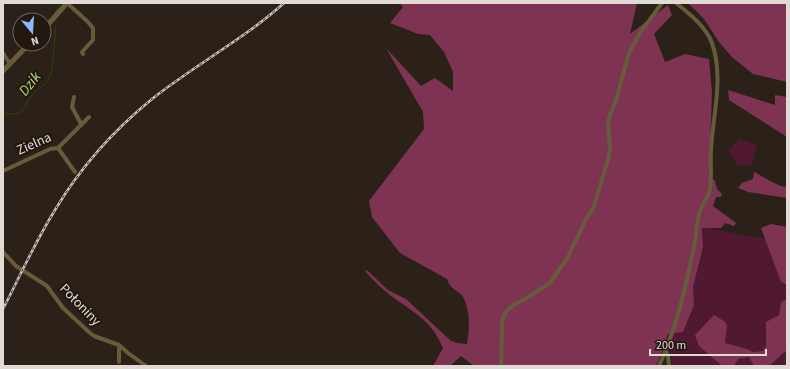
<svg xmlns="http://www.w3.org/2000/svg" width="790" height="369" font-family="'Source Sans 3',sans-serif">
<style>
.green{fill:#511832}
.forest{fill:#7e3353}
.lines{fill:none;stroke-linecap:round;stroke-linejoin:round}
.stream{stroke:#324403;stroke-width:1}
.minor{stroke:#665c3c;stroke-width:4}
.tertiary{stroke:#665c3c;stroke-width:5}
.rail-casing{stroke:#c9c2bc;stroke-width:2.5}
.rail{stroke:#221810;stroke-width:1;stroke-dasharray:3;stroke-linecap:butt}
.labels{text-anchor:middle;dominant-baseline:central;stroke-width:4;stroke-linejoin:round;paint-order:stroke}
.street-label{font-size:14px;fill:#e0dad4;stroke:#221810}
.water-label{font-size:15px;font-style:italic;fill:#b4da70;stroke:#221810}
</style>
<rect width="100%" height="100%" fill="#2b2119"/>
<!-- green -->
<path class="green" d="M740,139l17,6 -5,20h-15l-9,-15z
M702,227l64,12 15,43 6,1v18l-3,-1 -3,3 -2,12 -13,7v24l-3,5 -10,1 -6,-3 -22,-6 2,-18 -6,40 5,1h-54l-1,-12 -6,-8 4,-12 25,-29 -1,-18 10,-40z
M787,350v16h-18z
M750,357l4,9h-20l4,-7z"/>
<!-- forest -->
<path class="forest" d="M399,3h238l-7,31 38,-29 4,10 -18,19 11,28 20,-8 24,5 3,33 -3,84 6,5 2,8 5,5 -1,3h-5l-3,9 23,17 -2,3 -9,-3 -4,5h-19l1,19 -10,40 1,18 -11,27 -15,2 -5,16 -7,16h-182l-13,-10 -11,10h-17l10,-18c-13,-32 -36,-38 -59,-58 -7,-6 -14,-13 -20,-20l4,1 20,19 18,9 45,42 6,2 10,1c3,-14 3,-34 -4,-47 -4,-7 -12,-6 -16,-18l-47,-26 -28,-36 -3,-16 55,-72 -1,-17 -37,-64 35,38 14,-8 18,13v-19l-9,-20 -14,-17 -12,-1 -28,-11 13,-16z
M688,3h99v79l-34,-8 -21,-17 -13,-15 -15,-23z
M728,90l47,15v-10l12,2v40l-58,-37z
M754,172c11,5 21,14 33,15v11l-39,-6 -10,-4 4,-5 11,-4z
M771,224l16,3v56l-1,1 -5,-2 -20,-54z
M784,300l3,1v49l-18,16h-15l-5,-9 -11,2 -4,7 -13,-1 -22,-19 -4,-11 19,-20 10,6 3,4 -2,18 22,6 6,3 10,-1 3,-5v-24l13,-7 2,-12z"/>
<g class="lines">
<!-- stream -->
<path class="stream" d="M55,13l5,-10
M3,113c5,0 12,2 16,0 6,-3 9,-13 13,-18 2,-3 12,-11 15,-12l5,-13 4,-45"/>
<!-- minor -->
<path class="minor" d="M67,3l20,18 6,7v12l-11,12 1,2
M3,53l7,11
M74,97l-2,10 9,17
M58,148l17,24
M3,171l47,-22 8,-1 31,-31
M3,252l13,14 31,20 16,22 26,24 5,4 25,9 9,8 18,13
M119,345v17
M666,352l2,3 1,11
M501,366l1,-38v-7l3,-8 7,-7 18,-10 20,-13 18,-26 19,-40 6,-8 16,-52 1,-10 -2,-21 1,-8 7,-18 13,-47 11,-20 22,-30
M659,366c18,-39 28,-83 36,-125 2,-9 2,-19 4,-27 2,-9 10,-16 11,-25 2,-13 0,-27 1,-40 2,-34 13,-72 1,-106 -6,-16 -22,-29 -36,-40"/>
<!-- tertiary -->
<path class="tertiary" d="M44,29l23,-26
M3,71l26,-27"/>
<defs>
<path id="rail" d="M3,309c17,-33 32,-67 52,-99 25,-42 59,-80 97,-111 43,-34 92,-60 132,-96"/>
</defs>
<!-- rail casing -->
<use href="#rail" class="rail-casing"/>
<!-- rail -->
<use href="#rail" class="rail"/>
</g>
<g class="labels">
<!-- street labels -->
<g class="street-label">
<text transform="translate(34 144) rotate(-24)">Zielna</text>
<text transform="translate(80 305) rotate(46)">Połoniny</text>
</g>
<!-- water labels -->
<g class="water-label">
<text transform="translate(30 84) rotate(-51)">Dzik</text>
</g>
</g>
<!-- border -->
<rect width="790" height="369" fill="none" stroke="#e0dad4" stroke-width="8"/>
<!-- north arrow -->
<g transform="translate(32 32) rotate(162)"><circle r="19" fill="#221810" stroke="#6e665e"/>
<path d="M0-3L7 15L0 10L-7 15Z" fill="#8cb9fc"/>
<text y="-6" font-size="11" font-weight="bold" text-anchor="middle" fill="#e0dad4">N</text>
</g>
<!-- scale -->
<path d="M650 349v6h116v-6" fill="none" stroke="#e0dad4" stroke-width="2"/>
<text x="656" y="349" font-size="12" fill="#e0dad4" stroke="#221810" stroke-width="3" paint-order="stroke">200 m</text>
</svg>
